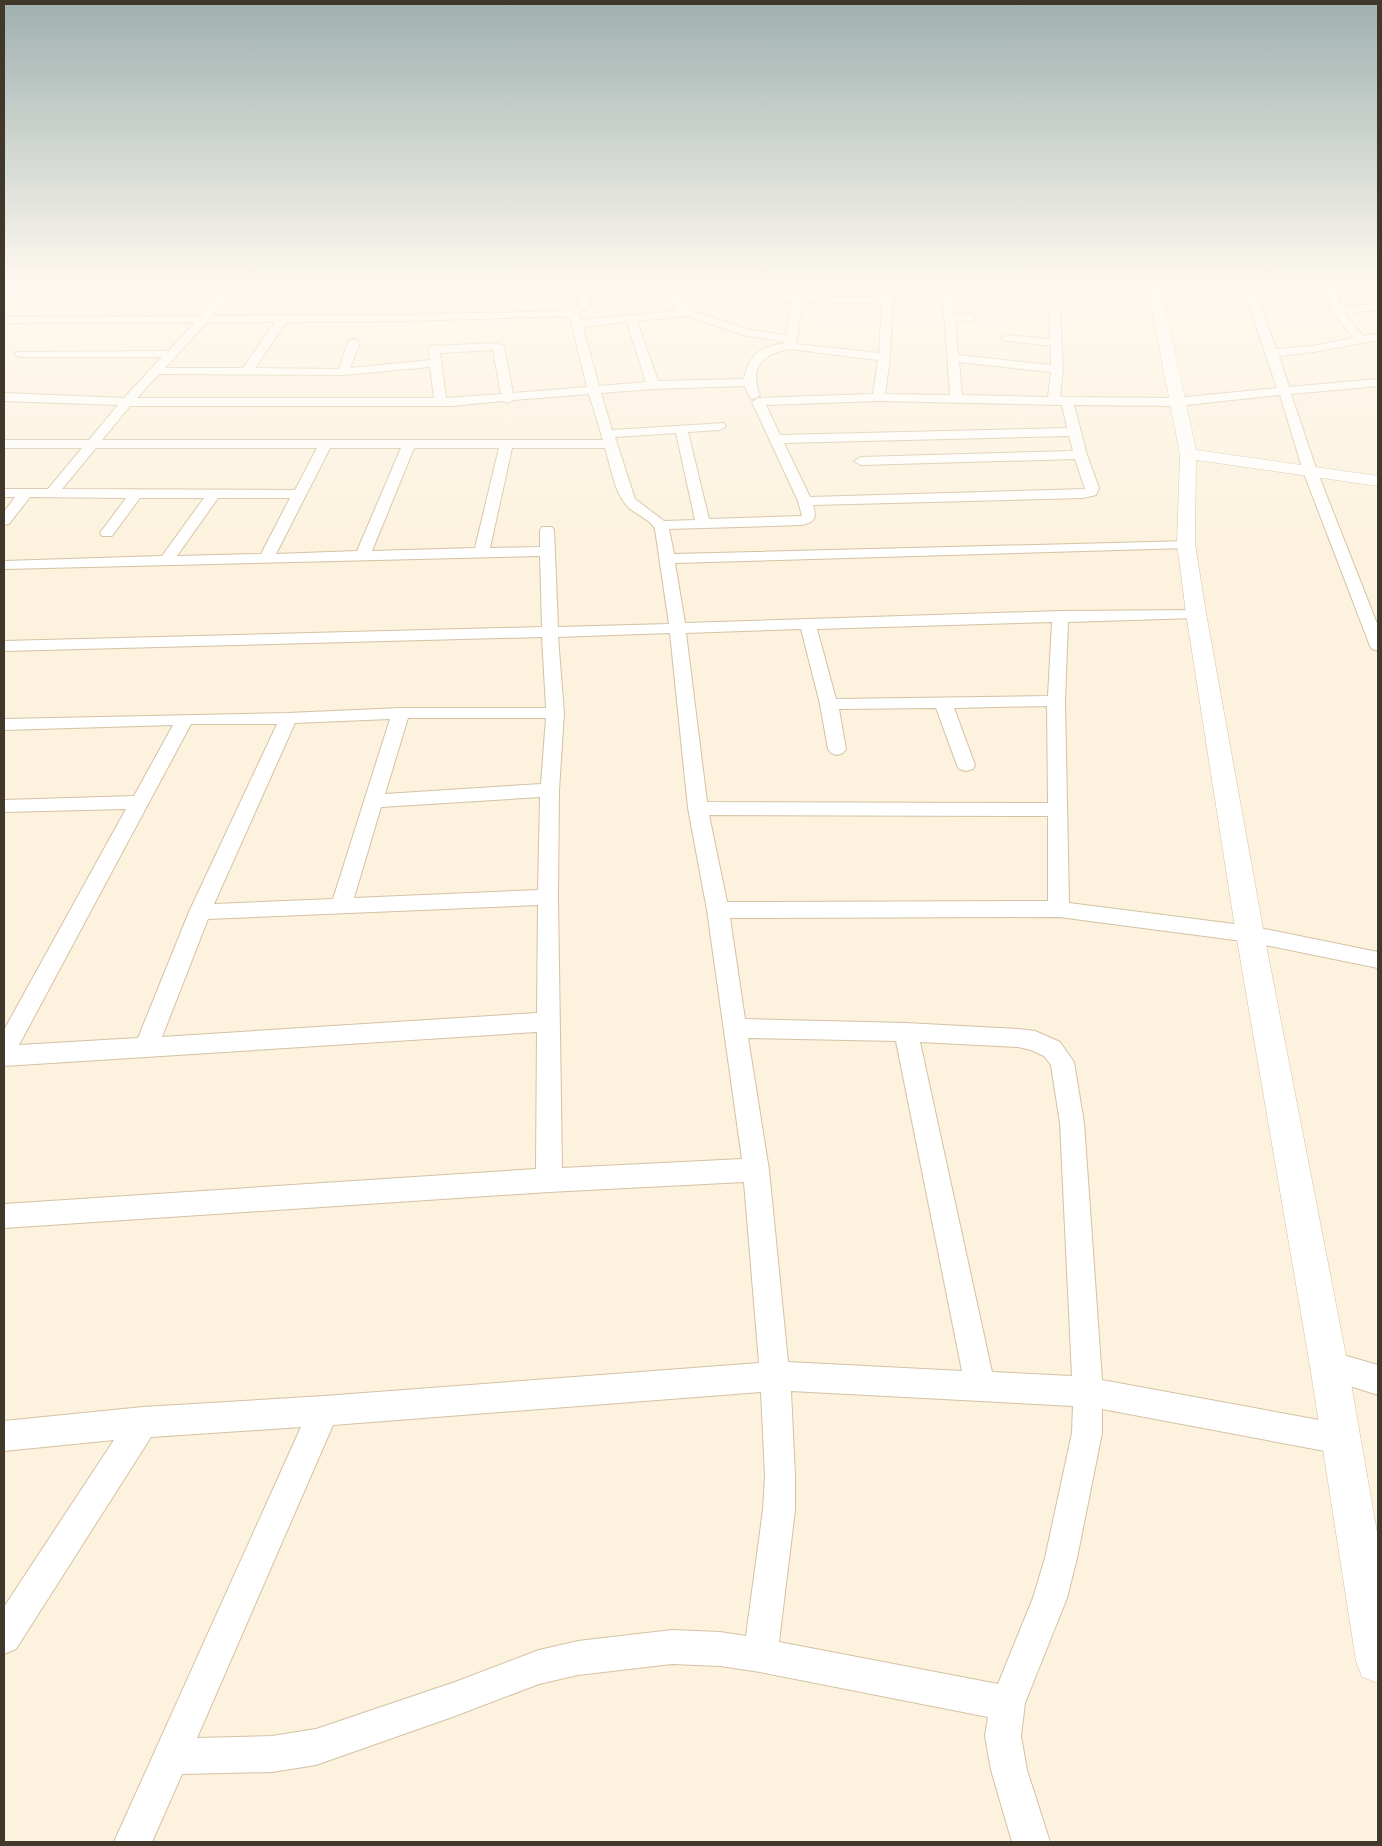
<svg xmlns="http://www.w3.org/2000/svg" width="1382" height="1846" font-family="Literata,serif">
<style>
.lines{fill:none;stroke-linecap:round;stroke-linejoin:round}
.minor-casing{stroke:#d4c2a2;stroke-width:2}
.tertiary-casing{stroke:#d4c2a2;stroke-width:1}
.minor{fill:#fff;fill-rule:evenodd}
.tertiary{fill:#fff;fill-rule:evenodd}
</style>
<rect width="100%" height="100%" fill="#fcf2de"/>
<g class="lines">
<defs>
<path id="minor" d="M223,284h276l-5,3 -263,3 -19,26 194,-1 160,-4 15,-6 -3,-16 -6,-5h12l4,4 3,18 -13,7 3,7 97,-9 -21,-27h11l18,23 6,4 58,19 36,5 6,-34 -46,-2 -4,-1 -1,-2 1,-2 140,4 1,-14h10l-3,73 -5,37 65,1 -6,-84 -5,-27h10l6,31 17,-1 5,3 -5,3 -17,1 3,34 93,10v-19l-45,-5 -5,-3 5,-3 44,4v-27l5,-3 5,3 3,57 -3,28 117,1 100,-10 -35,-104h10l24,65 37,-3 40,-8 -22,-28 -3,-15 -6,-11h10l6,11 3,12 37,-3v6l-34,3 19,23 15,-2v6l-65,12 -34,4 10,31 89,-8v7l-87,8 26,77 61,155v25l-6,-2 -2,-3 -67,-175 -23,-76 -103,11 -103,-1 13,50 12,33 -3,7 -13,3 -270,7c4,13 2,17 -11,20l-133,4 5,25 517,-13 2,3 -2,3 -5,1 -511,15 10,60 375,-12 142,-1 2,3 -2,3 -6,2 -128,4 -3,79 4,202 181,23 128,26v16l-128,-26 -191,-25 -329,1 15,101 161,4 112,6 17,2 25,11 14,20 10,61 18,257 239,44 11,4 4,11 -4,11 -11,4 -239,-45v24l-25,125 -10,40 -42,105 -4,33 6,34 23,72h-38l-21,-72 -6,-34 3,-19 -228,-45 -40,-6 -48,-2 -94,11 -39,9 -84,32 -139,49 -44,7 -90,2 -30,68h-38l187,-415 -150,10 -135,212 -12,5v-47l110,-167 -110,11v-30l139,-14 181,-11 435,-33 -15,-181 -195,10 -545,36v-24l532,-35 1,-137 -533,34v-36l122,-221 -122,3v-12l130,-4 39,-71 -169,5v-11l284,-6 113,-5h145l-4,-71 -538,14v-10l538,-14 -2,-71 -536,13v-8l158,-5 42,-58h-64l-28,38h-10l-2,-3 26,-35 -96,-1 -21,27 -5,1v-13l11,-15h-11v-8h44l34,-41h-78v-8h85l29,-35 -114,-4v-8l120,5 38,-41h-141l-4,-1 -2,-2 2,-2 152,-1 26,-29 -191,1v-6l197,-1 19,-26 -216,3v-6zM803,301l79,3 -3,49 -83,-9zM561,316l9,2 17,69 -74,6 -9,-46 -2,-2 -11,-2 -53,3 -4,-1 -6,3 2,12 -80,8 10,-26 -6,-3 -6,3 -9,27 -84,-1 31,-46 120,-1zM687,316l57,19 41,7v1c-24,4 -36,11 -41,36l-86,2 -21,-60zM207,322h68l-32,46h-78zM627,322l19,60 -47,4 -16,-59zM790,349l88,11 -5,34 -115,4 -6,4 46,99 4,15 -93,3 -21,-87 32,-2 6,-4 -2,-3 -112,7 -11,-37 52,-4 92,-3 5,12 4,1 6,-4c-11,-28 2,-41 30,-46zM493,350l8,44 -55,4 -6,-45zM959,362l92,10 -3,25 -86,-2zM430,367l4,31h-297l22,-24 184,1zM589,394l14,46h-501l28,-34h321l52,-5 5,2 5,-3zM879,401l183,4 5,23 -287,7 -14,-30zM676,433l19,87 -31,1 -29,-22 -20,-62zM1069,436l4,15 -212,6 -7,4 7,4 214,-6 10,30 -275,8 -26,-54zM96,448h221l-22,42 -233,-1zM330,448h71l-44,103 -81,3zM414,448h85l-24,100 -103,3zM512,448h93c6,19 9,44 23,59 8,8 21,11 27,22l14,95 -111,3 -4,-97 -2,-3h-10l-2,3v17l-50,1zM218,498h72l-29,56 -84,2zM1052,622l-4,74 -212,3 -19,-70zM801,629l19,75 8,45 3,4 6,2 6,-2 3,-4 -7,-40 97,-1 21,57 2,4 7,2 7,-2 2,-4 -21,-57 93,-2 1,97 -341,-1 -21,-169zM670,633l18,175 19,102 35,249 -180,9 -4,-271 1,-107 5,-77 -6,-76zM408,718h138l-5,66 -156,10zM390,719l-57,180 -119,5 81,-181zM191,724h86l-88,188 -51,126 -119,7zM540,797l-2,93 -184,8 27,-91zM709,815l339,1v85l-321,1zM538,905l-1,108 -375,24 46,-118zM748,1038l148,3 66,330 -174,-9 -19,-192zM920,1042l98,5 13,3 13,6 7,9 9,58 12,253 -80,-4zM791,1391l282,15 -1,27 -27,125 -12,40 -35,86 -219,-42 16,-132v-34zM761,1392l4,84 -2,34 -17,126 -26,-4 -48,-2 -94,11 -39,9 -84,32 -139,47 -44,7 -75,2 136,-313z
M986,284h11l12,16 -1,2h-8z
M1329,1351l49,14v30l-59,-19 -5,-10 5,-10z"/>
<path id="tertiary" d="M1147,284h13l36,166 182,26v10l-182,-26 -1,84 11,69 58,321 84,432 30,172v145l-16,-6 -6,-16 -46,-295 -74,-432 -50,-321 -9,-69 3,-90z"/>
</defs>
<!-- minor casing -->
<use href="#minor" class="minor-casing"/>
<!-- tertiary casing -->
<use href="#tertiary" class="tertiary-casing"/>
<!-- minor -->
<use href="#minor" class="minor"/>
<!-- tertiary -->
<use href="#tertiary" class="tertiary"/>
</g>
<!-- sky -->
<linearGradient id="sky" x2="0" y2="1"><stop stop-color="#9fb0af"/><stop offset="0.52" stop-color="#fef9f0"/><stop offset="1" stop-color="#fef9f0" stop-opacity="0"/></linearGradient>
<rect width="1382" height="543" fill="url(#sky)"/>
<!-- border -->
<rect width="1382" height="1846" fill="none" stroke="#3f382b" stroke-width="10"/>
</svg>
